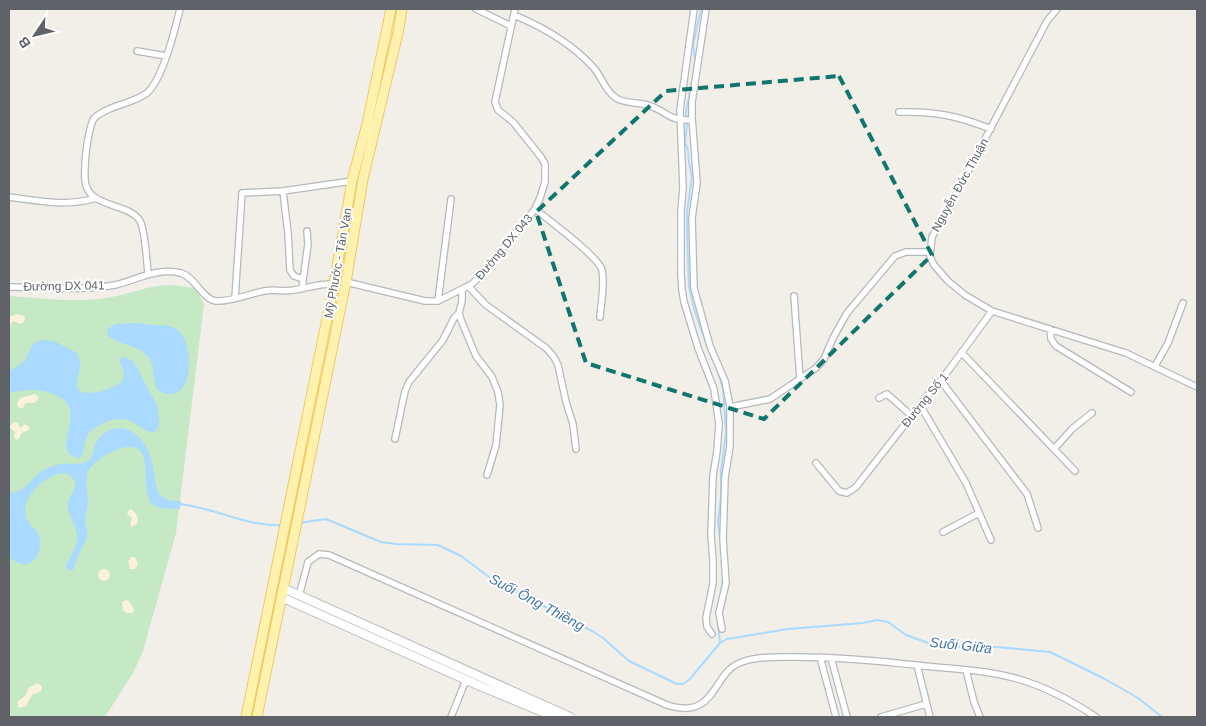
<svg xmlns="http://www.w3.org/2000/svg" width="1206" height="726" font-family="Arial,sans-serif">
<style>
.green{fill:#c5e8c5}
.sand{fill:#fbf3d9}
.water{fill:#aadaff}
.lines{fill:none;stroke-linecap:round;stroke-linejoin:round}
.stream{stroke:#aadaff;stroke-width:2}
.street-casing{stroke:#b5b8bc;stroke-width:8}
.secondary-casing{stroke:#b6babf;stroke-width:10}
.primary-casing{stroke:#f2c960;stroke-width:11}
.street{stroke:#fff;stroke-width:5.5}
.secondary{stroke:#fff;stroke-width:8}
.primary{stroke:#fff2af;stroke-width:9}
.marked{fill:none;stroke:#0f766e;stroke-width:4;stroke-dasharray:10 6;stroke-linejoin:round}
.labels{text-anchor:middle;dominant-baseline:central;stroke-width:4;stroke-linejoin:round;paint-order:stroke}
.street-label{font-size:12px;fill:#5f6368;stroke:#fff}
.water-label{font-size:14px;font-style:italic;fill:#4174aa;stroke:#fff}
</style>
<rect width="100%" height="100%" fill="#f1efe8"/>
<!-- green -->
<path class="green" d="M171,285l24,3 9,16 -28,229 -33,118 -10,22 -28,44h-96v-421c32,2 64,7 97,2 22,-3 42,-13 65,-13z"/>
<!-- sand -->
<path class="sand" d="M17,314l7,2 1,3 -1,3 -3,2 -8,-3 -4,6v-10z
M35,394l4,4 -4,5h-9l-4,6 -4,-2 -1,-4 3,-5z
M15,422l3,1 2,5 5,-4 4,3v3l-7,3 -4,7 -4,-2 1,-6 -5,-4 1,-3z
M131,509c6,4 8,10 6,15l-5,3 -2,-3 2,-6 -5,-4 2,-4z
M131,557h4l3,7 -3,5h-5l-2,-8z
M98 575a6 6 0 1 1 12 0a6 6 0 1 1-12 0Z
M126,600l4,2 4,7 -1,4h-7l-3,-3 -1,-8z
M38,683l4,4 -1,4 -9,4 -6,11 -7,2 -2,-6 9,-7 2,-7z"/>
<!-- water -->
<path class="water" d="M135,323c6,0 12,2 19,2 8,1 15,-1 22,4 20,12 18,75 -12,64 -16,-5 -6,-25 -16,-36 -10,-13 -29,-11 -40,-22l-1,-6 9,-5z
M42,340l12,1 23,12c9,13 -5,30 2,37 8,8 40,-2 44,-11 3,-7 -2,-13 -4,-19l4,-3c14,2 17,18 23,28 3,7 8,13 11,20 3,13 6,36 -15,23 -5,-2 -8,-6 -13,-8 -7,-2 -16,-1 -23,2 -7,3 -17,8 -20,16 -3,6 0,28 -15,17 -17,-12 19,-49 -18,-61 -16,-6 -28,-4 -44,-1v-22c4,-3 10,-5 14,-9 9,-9 4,-17 19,-22z
M119,428c20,1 31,21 34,39 3,20 2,35 28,34l-1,8c-8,-1 -19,1 -26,-4 -17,-12 4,-62 -28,-58 -12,2 -36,15 -39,28 -2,8 1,18 1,26 0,7 -3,13 -3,19 0,5 3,10 2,15 -1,8 -7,14 -9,21 -2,5 -3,10 -5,14l-3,1 -4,-4c3,-9 9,-16 11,-26 2,-14 -10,-24 -9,-38 1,-11 17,-19 -2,-30 -19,-1 -46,24 -40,44 2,9 13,12 14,22 2,11 -5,27 -18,25 -5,-1 -9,-4 -13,-7v-64c14,0 18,-9 28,-18 6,-6 15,-9 24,-11 9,-2 22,3 29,-5 3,-4 3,-7 4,-11 4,-12 13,-19 25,-20z"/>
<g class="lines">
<!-- stream -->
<path class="stream" d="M701,9l-8,36 2,13 -2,19 -7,35 1,13 -2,17 3,8 1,13 3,14 -5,35v19l2,56 6,25 12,34
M717,369l6,20 3,44 -5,38v26l-3,25 2,15
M179,504c35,3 67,23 102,21
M299,523l27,-4 55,23 15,2 42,1 23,11 32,24 99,51 11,7 26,23 48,23h6l6,-4 31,-37 7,-4 61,-10 75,-6 14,-3 11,2 18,13 25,9 22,3h44l53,5 53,26 35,20 24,19
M721,592l2,-13
M717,611l3,32"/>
<defs>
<path id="street" d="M476,9l35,17
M694,9l-14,101 3,78 -2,22v65l1,15 2,12 14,46 16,41 5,35 -2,27 -4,25 -2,59 2,26v22l-7,35 1,9 5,7
M706,9l-14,93v15l5,66 -5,35 2,70 16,58 15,35 5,26 40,-8 46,-31 8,-9 9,-21 14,-25 48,-57 11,-4h24
M1057,9l-10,12 -93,177 -22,39 -2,19 4,9 14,16 17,14 27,16 134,42 71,34
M514,15c29,12 57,28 79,52 9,10 12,24 23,31 11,7 26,3 37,9 19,8 14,13 39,13
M137,51l29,5
M899,112c36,-1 59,4 92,17
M283,191l5,42 2,37 4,6 9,3
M9,197c30,4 58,10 87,1
M535,209c12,10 64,48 67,61 3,15 -1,32 -2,47
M148,274c-1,-11 -3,-44 -8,-53 -11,-19 -53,-12 -55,-41 -1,-16 2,-45 8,-60 2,-4 8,-7 12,-9 13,-7 30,-9 42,-18 16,-14 28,-63 33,-84
M346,282l79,19h13l34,-17 14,-14 49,-61 5,-11 5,-16v-18l-4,-7 -28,-35 -15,-12 -3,-8 20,-93
M468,286l18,19 60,43 8,9 4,8 8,37 7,22 3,25
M9,287c35,0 71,4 106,-2 22,-5 42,-18 66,-12 14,4 22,27 35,28 16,1 32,-7 48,-10 9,-2 20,1 30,-1 15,-2 25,-7 40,-6
M302,288l6,-44 -1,-13
M462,290v11l-3,12 2,7 15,36 16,21 6,15 2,13 -4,40 -9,30
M794,296l6,83
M235,298l7,-105 41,-2 69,-10
M438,301l13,-102
M1050,329l1,10 5,7 75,46
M962,353l113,118
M1155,366l13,-23 15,-40
M941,381l86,113 11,34
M879,398l8,-4 25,22
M920,405l46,78 25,57
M395,439l10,-48 4,-9 34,-42 11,-22 5,-5
M1054,449l18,-20 20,-16
M816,463l23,28 8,2 9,-6 64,-82 28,-34 44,-60
M943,532l36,-19
M299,596l9,-34 11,-8 10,1 338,150c51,16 44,-33 75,-43 17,-6 36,-5 53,-5 43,0 86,4 129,9 31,3 64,4 94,13 28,8 54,22 78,38
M722,629l-3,-16 7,-30 -3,-44 1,-30 1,-32 5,-31v-39
M820,657l16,60
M831,658l16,59
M917,665l13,52
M966,670l8,32 6,15
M451,717l15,-37
M881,717l45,-13"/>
<path id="secondary" d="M283,588l287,129
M281,597l199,89 75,31"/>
<path id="primary" d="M246,717l88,-433 18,-103 15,-57 24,-115
M257,717l89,-435 17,-103 35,-146 4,-24"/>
</defs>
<!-- street casing -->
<use href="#street" class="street-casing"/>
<!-- secondary casing -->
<use href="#secondary" class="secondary-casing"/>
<!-- primary casing -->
<use href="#primary" class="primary-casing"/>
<!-- street -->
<use href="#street" class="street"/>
<!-- secondary -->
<use href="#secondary" class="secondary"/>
<!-- primary -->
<use href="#primary" class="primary"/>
</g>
<!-- marked area -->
<path class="marked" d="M839,76l93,179 -168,164 -178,-56 -50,-151 130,-121z"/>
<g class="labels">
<!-- street labels -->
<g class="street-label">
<text transform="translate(960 185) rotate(-61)">Nguyễn Đức Thuận</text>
<text transform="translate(504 247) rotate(-50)">Đường DX 043</text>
<text transform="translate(338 263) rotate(-80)">Mỹ Phước - Tân Vạn</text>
<text transform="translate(64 286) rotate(-1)">Đường DX 041</text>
<text transform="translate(925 400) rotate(-51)">Đường Số 1</text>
</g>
<!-- water labels -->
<g class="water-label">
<text transform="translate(537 602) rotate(28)">Suối Ông Thiềng</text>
<text transform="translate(961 645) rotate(6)">Suối Giữa</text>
</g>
</g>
<!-- border -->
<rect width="1206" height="726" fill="none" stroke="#5f6368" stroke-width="20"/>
<!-- north arrow -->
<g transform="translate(35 35) rotate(235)" stroke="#ffffff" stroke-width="4" paint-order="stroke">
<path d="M0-4L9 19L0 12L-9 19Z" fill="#5f6368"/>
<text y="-8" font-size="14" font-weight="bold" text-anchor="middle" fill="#5f6368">B</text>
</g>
</svg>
